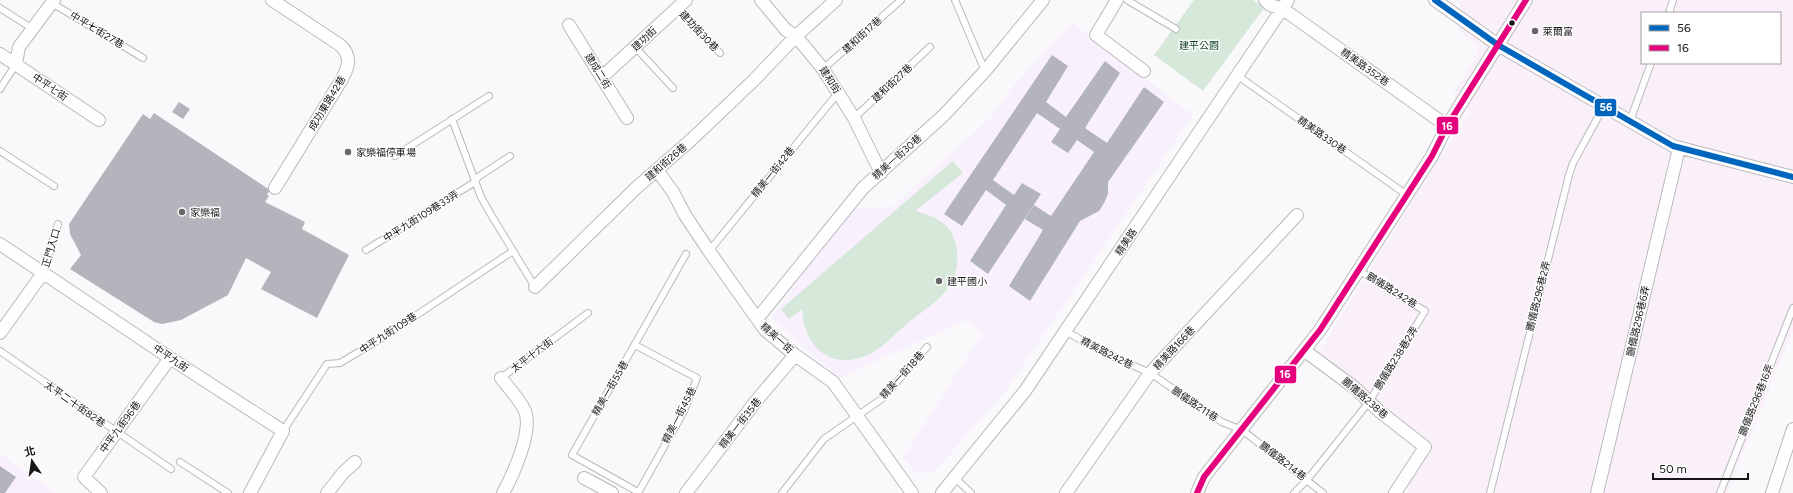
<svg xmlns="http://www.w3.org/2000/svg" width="1793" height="493" font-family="Figtree,'Noto Sans TC',sans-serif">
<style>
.industrial{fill:#faf0fa;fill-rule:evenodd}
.education{fill:#f8f0fc}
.green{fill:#d5e8d9}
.building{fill:#b4b4bc}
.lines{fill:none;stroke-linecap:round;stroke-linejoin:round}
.lane-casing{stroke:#bababc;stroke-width:8}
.street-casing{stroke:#bababc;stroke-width:14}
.lane{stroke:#fefefe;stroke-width:6}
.street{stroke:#fefefe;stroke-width:12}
.bus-1-casing{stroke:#fff;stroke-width:9}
.bus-2-casing{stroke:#fff;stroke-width:9}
.bus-1{stroke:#0065bd;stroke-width:6}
.bus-2{stroke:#e5007d;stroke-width:6}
.bus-dot{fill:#171718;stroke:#fff;stroke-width:1.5}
.poi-dot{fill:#666667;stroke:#fff;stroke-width:1.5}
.labels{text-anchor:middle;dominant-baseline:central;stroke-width:3;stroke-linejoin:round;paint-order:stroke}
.street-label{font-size:10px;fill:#171718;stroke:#fff}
.poi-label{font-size:10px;fill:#171718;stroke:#fff;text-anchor:start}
.park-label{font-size:10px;fill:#0c431e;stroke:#fff}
.line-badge{stroke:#fff;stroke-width:1.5}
.badge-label{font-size:11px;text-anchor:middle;font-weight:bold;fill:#fff}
</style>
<rect width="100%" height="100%" fill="#f9f9fb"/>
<!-- industrial -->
<path class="industrial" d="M1455,0h338v330l-66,163h-321l14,-32 11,-14 -2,-1 -5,8 -112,-91 73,-118 9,-9 -2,-2 77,-122 -1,-4h-13l-1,-15 24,-39 -2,-10 -17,-12 2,-28zM1642,13h138v50h-138z"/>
<!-- education -->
<path class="education" d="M1073,23l120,92 -188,277 -70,79 -18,3 -14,-17 79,-123 -16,-14 -127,58 -68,-60 80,-109 41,-2 100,-91 18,-26 42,-47z
M0,454l56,39h-56z"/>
<!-- green -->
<path class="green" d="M1194,0h59l11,8 -61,83 -49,-36z
M953,161l10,12 -48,38c10,3 19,5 28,12 17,13 18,44 8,61 -10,16 -30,28 -43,39 -11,9 -26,25 -38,31 -39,18 -66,-6 -68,-45l-13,10 -8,-10z"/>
<!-- building -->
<path class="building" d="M1052,55l16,11 -22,36 20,15 39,-56 15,12 -35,55 22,15 37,-56 20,15 -56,80v12l-4,9 -5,8 -19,10 -50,80 -21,-15 34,-56 -18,-11 9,-14 17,11 43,-64 -17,-12 -9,13 -17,-11 9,-13 -23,-16 -44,67 21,15 8,-12 19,11 -53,80 -18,-13 36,-56 -20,-15 -24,36 -18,-12z
M179,102l11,7 -7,10 -11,-7z
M154,113l116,77 -3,5 2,1 -4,6 40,20 -3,7 47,26 -32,63 -56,-29 10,-17 -25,-14 -18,37 -47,25 -19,4 -8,-2 -84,-53 11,-14 -11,-21 -1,-10 74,-110 7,5z
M0,466l16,11 -11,16h-5z"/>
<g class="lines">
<defs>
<path id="lane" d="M955,0l30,71
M1127,0l49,29
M52,3l91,55
M0,8l33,21
M677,8l43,45
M1669,13l4,-13
M635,47l38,41
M823,69l78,-69
M1238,76l169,119
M0,89l16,-25
M854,118l76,-71
M452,119l29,78 9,16 45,74
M1630,121l21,-58
M0,151l54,35
M395,156l94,-60
M366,250l109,-68 3,-5 32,-21
M709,251l129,-158
M43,273l15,-49
M1065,331l40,22 45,20 72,49 20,8 81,63
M635,345l62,33 -14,35 -45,80
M0,351l171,118
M501,378l87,-65
M283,431l44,-67 13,-1 42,-25 131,-87
M180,462l48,31
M955,478l16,15
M638,492l-66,-37 114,-201
M782,493l42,-54 59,-41 44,-51
M1294,493l13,-13 62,-78 56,-91 -67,-41
M1490,493l79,-318 4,-12 31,-57
M1720,493l73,-185"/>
<path id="street" d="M272,0l68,45c12,11 9,21 2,34l-67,109
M761,0l25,30 10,6 27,33 31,49 27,55
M1117,0l-21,35 48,36
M1265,0l5,5 13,4 164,117
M1435,0l63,45 175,101 120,31
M569,25l58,93
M0,54l99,66
M16,64l3,-17 35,-47
M602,77l84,-77
M657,170l16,22 12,23 24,36 56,79 30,25 38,27 79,111
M0,244l170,114 113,73 -33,62
M535,287l101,-99 55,-48 63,-60 42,-44 40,-36
M757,319l106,-131 81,-73 41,-44 58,-71
M0,333l43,-60
M1305,351l50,37 24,23 46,36 -30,46
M501,378c8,10 19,22 24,33 8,20 -12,64 -22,82
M584,478l28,15
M101,493l-17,-16 86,-119
M327,493l16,-20 12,-11
M686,493l70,-92 39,-46
M942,493l83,-102 263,-391
M1066,493l84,-120 147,-158
M1197,493l7,-16 116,-147 112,-174 15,-30 79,-126
M1597,493l82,-345
M1772,493l21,-64"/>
</defs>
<!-- lane casing -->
<use href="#lane" class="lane-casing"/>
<!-- street casing -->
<use href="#street" class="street-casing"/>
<!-- lane -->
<use href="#lane" class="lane"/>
<!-- street -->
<use href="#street" class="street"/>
<defs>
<path id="bus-1" d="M1435,0l63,45 175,101 120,31"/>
<path id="bus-2" d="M1197,493l7,-16 116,-147 112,-174 15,-30 79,-126"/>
</defs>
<!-- bus-1 casing -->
<use href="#bus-1" class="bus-1-casing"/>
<!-- bus-2 casing -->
<use href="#bus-2" class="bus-2-casing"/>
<!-- bus-1 -->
<use href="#bus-1" class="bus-1"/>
<!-- bus-2 -->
<use href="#bus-2" class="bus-2"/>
</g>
<!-- markers -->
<circle class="bus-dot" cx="1512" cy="23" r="3.5"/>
<g class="poi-dot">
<circle cx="1535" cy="31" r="4"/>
<circle cx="348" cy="152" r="4"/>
<circle cx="182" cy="212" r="4"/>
<circle cx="939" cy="281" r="4"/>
</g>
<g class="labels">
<!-- street labels -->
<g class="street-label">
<text transform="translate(97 30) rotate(31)">中平七街27巷</text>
<text transform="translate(699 31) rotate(46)">建功街30巷</text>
<text transform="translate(862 35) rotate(-42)">建和街17巷</text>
<text transform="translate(644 39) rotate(-43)">建功街</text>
<text transform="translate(1365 67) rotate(35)">精美路352巷</text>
<text transform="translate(598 71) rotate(58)">建成二街</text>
<text transform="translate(830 80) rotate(57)">建和街</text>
<text transform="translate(892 83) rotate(-43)">建和街27巷</text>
<text transform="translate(50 87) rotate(34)">中平七街</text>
<text transform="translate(327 103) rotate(-59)">成功東路42巷</text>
<text transform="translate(1322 135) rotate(35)">精美路330巷</text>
<text transform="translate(897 157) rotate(-42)">精美一街30巷</text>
<text transform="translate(666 162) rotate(-41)">建和街26巷</text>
<text transform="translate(773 172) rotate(-51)">精美一街42巷</text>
<text transform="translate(421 216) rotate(-32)">中平九街109巷33弄</text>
<text transform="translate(1126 242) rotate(-56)">精美路</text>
<text transform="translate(51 248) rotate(-73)">正門入口</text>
<text transform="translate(1392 290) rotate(32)">鵬儀路242巷</text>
<text transform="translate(1538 296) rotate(-76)">鵬儀路296巷2弄</text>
<text transform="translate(1638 321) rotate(-77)">鵬儀路296巷6弄</text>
<text transform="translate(388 333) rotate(-33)">中平九街109巷</text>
<text transform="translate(777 338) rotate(42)">精美一街</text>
<text transform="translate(1174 348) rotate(-47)">精美路166巷</text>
<text transform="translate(1107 353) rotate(27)">精美路242巷</text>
<text transform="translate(532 355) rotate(-37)">太平十六街</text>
<text transform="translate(171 358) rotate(34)">中平九街</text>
<text transform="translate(1396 358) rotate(-58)">鵬儀路238巷2弄</text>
<text transform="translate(902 375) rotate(-48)">精美一街18巷</text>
<text transform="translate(610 388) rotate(-60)">精美一街55巷</text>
<text transform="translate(1365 398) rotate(41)">鵬儀路238巷</text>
<text transform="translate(1756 400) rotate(-68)">鵬儀路296巷16弄</text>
<text transform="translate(75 404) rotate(35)">太平二十街82巷</text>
<text transform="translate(1195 404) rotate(34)">鵬儀路211巷</text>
<text transform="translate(679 415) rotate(-63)">精美一街45巷</text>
<text transform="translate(740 423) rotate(-52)">精美一街35巷</text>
<text transform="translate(120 427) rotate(-54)">中平九街96巷</text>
<text transform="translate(1283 461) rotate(38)">鵬儀路214巷</text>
</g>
<!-- poi labels -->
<g class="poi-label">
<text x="1543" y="31">萊爾富</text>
<text x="356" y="152">家樂福停車場</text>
<text x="190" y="212">家樂福</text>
<text x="947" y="281">建平國小</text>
</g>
<!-- park labels -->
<g class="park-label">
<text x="1199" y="45">建平公園</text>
</g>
</g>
<g class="line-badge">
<rect x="1594" y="98" width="23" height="19" rx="4" fill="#0065bd"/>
<rect x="1436" y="116" width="23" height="19" rx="4" fill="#e5007d"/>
<rect x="1274" y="365" width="23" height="19" rx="4" fill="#e5007d"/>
</g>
<g class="badge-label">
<text x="1606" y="111">56</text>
<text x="1447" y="130">16</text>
<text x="1285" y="378">16</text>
</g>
<!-- legend -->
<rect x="1641" y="12" width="140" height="52" fill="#ffffff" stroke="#a2a2a3"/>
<rect x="1649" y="25" width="20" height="6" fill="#0065bd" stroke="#a2a2a3"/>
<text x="1677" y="32" font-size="12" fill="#171718">56</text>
<rect x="1649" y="45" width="20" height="6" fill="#e5007d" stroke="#a2a2a3"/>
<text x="1677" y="52" font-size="12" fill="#171718">16</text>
<!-- north arrow -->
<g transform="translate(32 461) rotate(347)" stroke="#ffffff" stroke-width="3" paint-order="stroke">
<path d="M0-3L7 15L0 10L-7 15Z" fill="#171718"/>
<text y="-6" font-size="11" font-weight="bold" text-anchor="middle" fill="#171718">北</text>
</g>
<!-- scale -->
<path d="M1653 473v6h95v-6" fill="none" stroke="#171718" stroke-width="2"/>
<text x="1659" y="473" font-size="12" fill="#171718" stroke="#ffffff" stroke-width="3" paint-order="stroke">50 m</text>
</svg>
